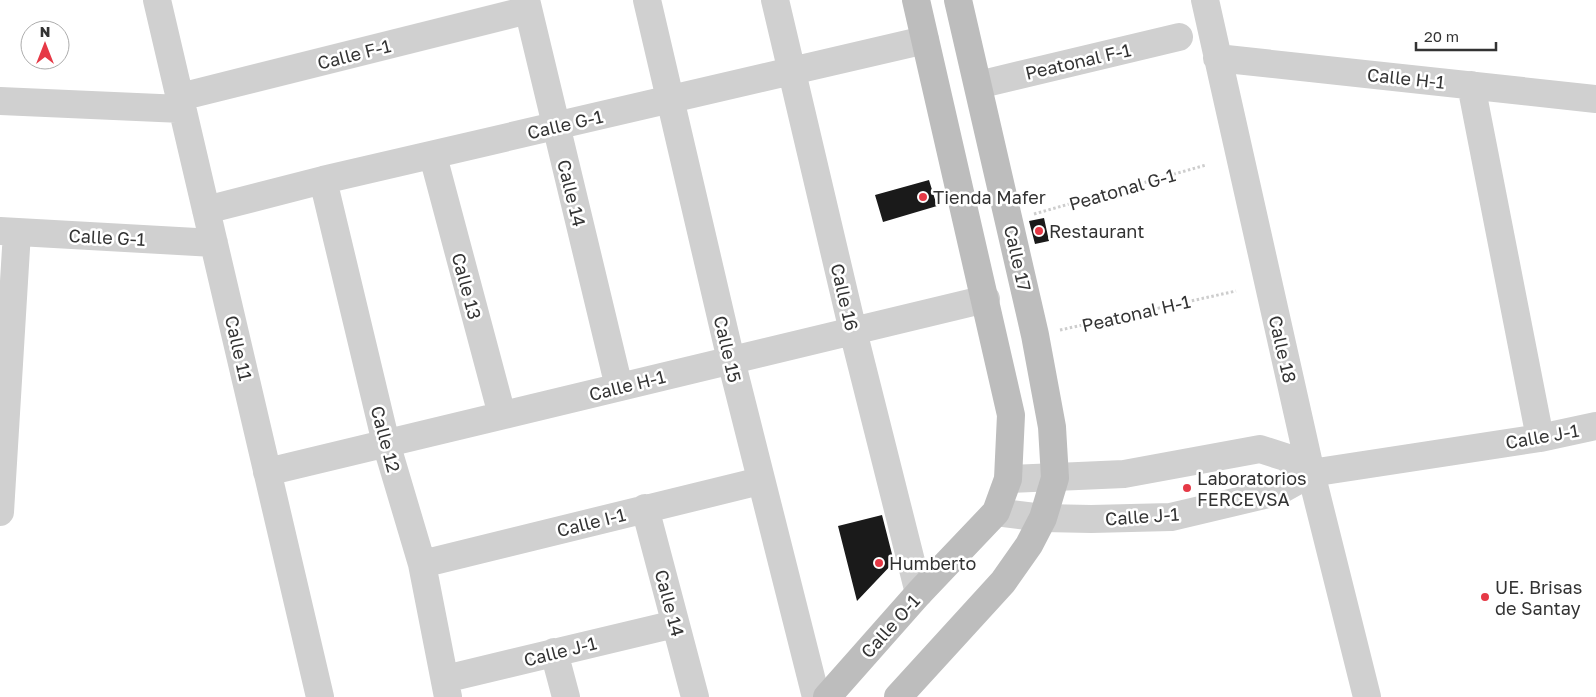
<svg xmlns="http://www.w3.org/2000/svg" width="1596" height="697" font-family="'Golos Text',sans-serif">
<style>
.building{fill:#1a1a1a}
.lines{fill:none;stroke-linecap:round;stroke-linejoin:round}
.path{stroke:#cdcdcd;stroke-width:3;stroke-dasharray:2.5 2.5;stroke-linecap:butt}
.street{stroke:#d0d0d0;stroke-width:28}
.secondary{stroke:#bdbdbd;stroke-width:28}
.poi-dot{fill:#e63946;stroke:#fff;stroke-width:2}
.labels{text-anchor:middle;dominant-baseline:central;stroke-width:5;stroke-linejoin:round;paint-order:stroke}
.street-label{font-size:18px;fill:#333;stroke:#fff}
.poi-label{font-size:18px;fill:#333;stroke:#fff;text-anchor:start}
</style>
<rect width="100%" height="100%" fill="#fff"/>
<!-- building -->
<path class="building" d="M929,180l8,26 -54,16 -8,-27z
M1044,218l5,23 -14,3 -6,-23z
M882,515l12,47 -37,39 -19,-75z"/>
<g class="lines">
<!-- path -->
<path class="path" d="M1034,214l172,-49
M1060,330l176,-39"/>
<!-- street -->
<path class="street" d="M157,0l163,697
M526,0l93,387
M647,0l84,360 85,337
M775,0l78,331 66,262
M1205,0l106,473 56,224
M1217,58l379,41
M978,85l201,-48
M1471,85l69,353
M180,97l348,-87
M0,101l182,8
M433,156l69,259
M323,180l63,263 36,121 26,133
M206,210l117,-30 602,-140
M0,231l214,12
M267,472l719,-173
M1008,479l116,-5 136,-25 25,8 26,16
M645,508l50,189
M0,512l17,-280
M996,512l47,6 48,1 80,-2 106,-25 34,-19 229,-35 56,-12
M422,564l338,-83
M554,652l12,45
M445,679l230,-55"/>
<!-- secondary -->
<path class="secondary" d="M827,697l92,-104 77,-81 12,-33 3,-64 -95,-415
M898,697l105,-115 26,-37 14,-27 12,-40 -3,-51 -17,-92 -77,-335"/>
</g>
<!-- markers -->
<g class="poi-dot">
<circle cx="923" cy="197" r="5"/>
<circle cx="1039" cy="231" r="5"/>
<circle cx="1187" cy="488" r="5"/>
<circle cx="879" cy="563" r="5"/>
<circle cx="1485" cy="597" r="5"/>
</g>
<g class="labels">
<!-- street labels -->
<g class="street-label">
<text transform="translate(354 54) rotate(-14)">Calle F-1</text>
<text transform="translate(1078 61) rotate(-13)">Peatonal F-1</text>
<text transform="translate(1406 78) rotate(6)">Calle H-1</text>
<text transform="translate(565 124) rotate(-13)">Calle G-1</text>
<text transform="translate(1122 189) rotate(-16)">Peatonal G-1</text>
<text transform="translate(572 193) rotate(76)">Calle 14</text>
<text transform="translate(107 237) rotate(3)">Calle G-1</text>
<text transform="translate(1018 258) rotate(77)">Calle 17</text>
<text transform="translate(467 286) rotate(75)">Calle 13</text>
<text transform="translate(845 297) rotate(77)">Calle 16</text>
<text transform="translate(1136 313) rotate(-13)">Peatonal H-1</text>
<text transform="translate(239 348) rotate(77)">Calle 11</text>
<text transform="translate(728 349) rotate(77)">Calle 15</text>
<text transform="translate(1283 349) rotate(77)">Calle 18</text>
<text transform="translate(627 385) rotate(-14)">Calle H-1</text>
<text transform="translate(1542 436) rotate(-10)">Calle J-1</text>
<text transform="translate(386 439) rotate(75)">Calle 12</text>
<text transform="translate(1142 516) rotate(-4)">Calle J-1</text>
<text transform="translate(591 522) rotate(-14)">Calle I-1</text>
<text transform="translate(670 603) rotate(75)">Calle 14</text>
<text transform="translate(890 626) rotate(-48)">Calle O-1</text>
<text transform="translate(560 651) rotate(-14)">Calle J-1</text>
</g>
<!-- poi labels -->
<g class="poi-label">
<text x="933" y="197">Tienda Mafer</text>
<text x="1049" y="231">Restaurant</text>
<text x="1197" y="478">Laboratorios<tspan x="1197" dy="21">FERCEVSA</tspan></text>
<text x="889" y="563">Humberto</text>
<text x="1495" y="587">UE. Brisas<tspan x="1495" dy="21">de Santay</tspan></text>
</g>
</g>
<!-- north arrow -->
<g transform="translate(45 45)"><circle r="24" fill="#ffffff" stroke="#adadad"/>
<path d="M0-4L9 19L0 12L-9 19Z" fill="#e63946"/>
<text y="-8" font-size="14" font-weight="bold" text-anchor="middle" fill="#333333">N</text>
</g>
<!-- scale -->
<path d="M1416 42v8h80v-8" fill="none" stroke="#333333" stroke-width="2.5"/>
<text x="1424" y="42" font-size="15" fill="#333333" stroke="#ffffff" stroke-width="4" paint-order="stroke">20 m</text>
</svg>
